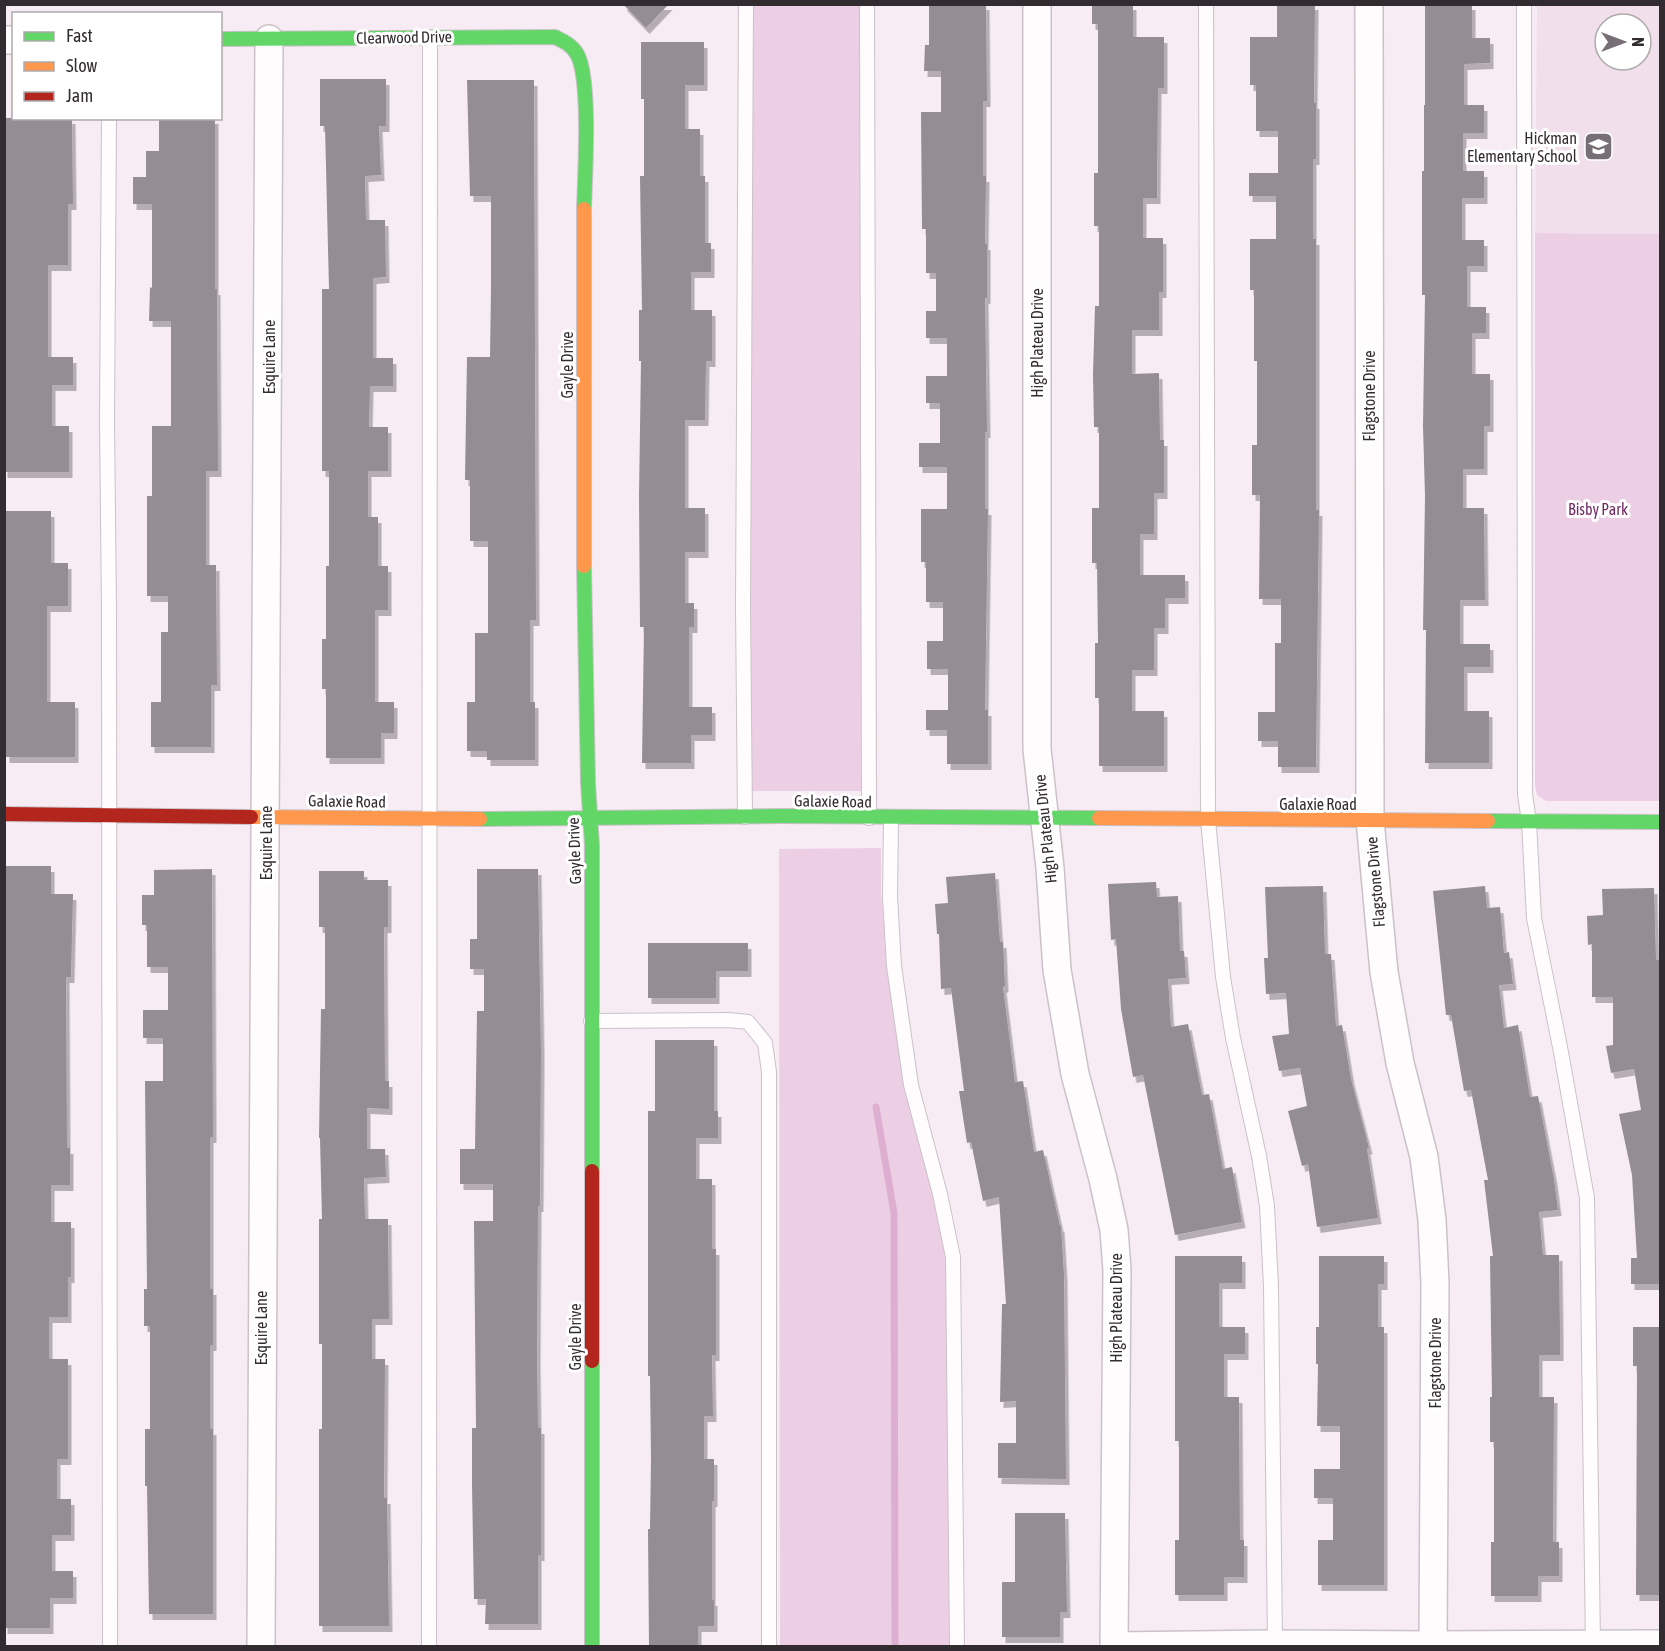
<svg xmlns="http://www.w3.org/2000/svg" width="1665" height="1651" font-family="'Asap Condensed',sans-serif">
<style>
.built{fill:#f2dfec;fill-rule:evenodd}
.green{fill:#edcfe5}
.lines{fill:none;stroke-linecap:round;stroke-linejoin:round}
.stream{stroke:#ddaed0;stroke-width:7}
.building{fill:#948d92;filter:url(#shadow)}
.lane-casing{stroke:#cac2c8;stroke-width:16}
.street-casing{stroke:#cac2c8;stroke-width:30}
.fast-casing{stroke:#cac2c8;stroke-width:16}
.slow-casing{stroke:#cac2c8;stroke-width:16}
.jam-casing{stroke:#cac2c8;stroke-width:16}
.lane{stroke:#fefcfd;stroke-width:14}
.street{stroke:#fefcfd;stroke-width:27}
.fast{stroke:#63d668;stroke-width:14}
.slow{stroke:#ff974d;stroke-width:14}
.jam{stroke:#b3261e;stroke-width:14}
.labels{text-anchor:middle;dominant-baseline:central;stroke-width:6;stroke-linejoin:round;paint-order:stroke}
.street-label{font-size:16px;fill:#322b30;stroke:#fff}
.poi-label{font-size:16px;fill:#322b30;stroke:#fff;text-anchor:end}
.park-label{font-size:16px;fill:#732a63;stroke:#fff}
</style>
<defs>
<filter id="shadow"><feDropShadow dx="3.5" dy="6" stdDeviation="0" flood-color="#0004"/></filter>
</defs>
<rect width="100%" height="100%" fill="#f7ecf4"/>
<!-- built -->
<path class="built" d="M1537,5h123v229l-125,-1zM1605,24h36v36h-36z"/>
<!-- green -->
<path class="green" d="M751,5h110v786h-111z
M1535,233l125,1v567h-114l-9,-6 -2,-10z
M881,848v46l17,143 49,190 5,419h-172l-1,-797z"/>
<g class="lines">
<!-- stream -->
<path class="stream" d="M876,1107l18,106 1,433"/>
</g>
<!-- building -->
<path class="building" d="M623,4h46l-23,24z
M929,4h57l1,97h-4v75h3l-1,68h2v54h-2l2,134h-2v77h3l-3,201h3v54h-41v-34h-21v-20h22v-41h-21v-28h16v-39h-17v-40h-5v-53h26v-42h-28v-24h21v-40h-14v-27h21v-38h-21v-27h10v-38h-10v-44h-4l-1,-117h20v-41h-17l1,-26h4z
M1092,4h41v33h31v51h-6l-1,110h-14v40h20v54h-4v38h-27v44l27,-1 1,67h4v53h-10v41h-14v41h45v23h-20v30h-11v42h-22v41h32v55h-65v-68h-4v-55h3l-1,-80h-5v-55h7v-81h-5l-1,-53 2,-68h4v-80h-5v-53h4v-149h-6z
M1277,4h38l-1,99h2v56h-3v80h3v271h3l-3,257h-38v-26h-20v-29h17v-69h6v-44h-22l1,-104h-8v-50h5v-84h-3v-71h-4v-51h26v-43h-27v-23h29v-42h-22v-46h-6v-48h27z
M1425,4h47v34h18v25l-26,1v41h20v28h-21v38h21v27h-22v42h22v26h-17v41h19v26h-14v41h18v52h-6v43h-21v39h21l1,92h-25v44h30v23h-26v44h25v52h-64l1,-133h-3l2,-134 -2,-70 2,-131h-3v-124h2v-66h1z
M641,42h63v43h-19v44h15v47h5v67h6v29h-20v38h21v51h-6l-1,59h-20v88h20v44h-20v51h9v24h-5v80h23v28h-21v28h-49l2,-136h-4l-1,-131 2,-135h-2v-51h3l-2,-134h4v-77h-3z
M320,79h66v47h-7l2,49 -16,1 1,44h19l1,57 -13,1v80h20v28h-23l-1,41h19v44h-20v46h10v49h10v44h-13v92h19v31h-13v25h-55v-69h-4v-50h4v-73h3v-95h-7v-182h7l-4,-163h-5z
M467,80h67l2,540h-6v82h5v58h-48v-9h-20v-49h8v-69h13v-92h-18v-61h-5l2,-123h23l1,-68v-93h-21z
M4,118h68l1,86h-5v61h-20v92h25v28h-21v41h17v46h-65z
M159,118h56v171h2l1,182h-12v94h10l1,120h-6v62h-60v-45h10v-70h7v-36h-21v-100h5v-70h19v-105h-22l1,-34 2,1v-84h-19v-27h13v-26h13z
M4,511h47v52h17v43h-21v96h28v55h-69z
M4,866h47v28h22l-2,83h-5l1,171h3v37h-19v37h20v55h-3v40h-19v42h19v100h-11v40h14v36h-19v36h21v27h-23v30h-46z
M212,869l1,268h-3v152h3v56h-3v84h3v185h-64l-2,-128h-2v-57h5v-103h-6v-37h3l-2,-208h18v-43h-20v-28h25v-43h-21v-42h-5v-30h12v-25z
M477,869h61l3,184 -1,153h-2l-1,152 1,70h3v127h-3v69h-53l1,-25h-12l-2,-114v-57h4l-2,-207h19v-37h-33v-35h15l2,-138h7v-42h-14v-30h7z
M319,871h45v9h24v47h-4l1,154h4v28l-22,-1v41h18l1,28 -22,1 1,41h23l1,100h-17v40h13l-1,139h3l2,128h-70v-197h3v-85h-3v-125h3l-2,-81h-1l2,-129h4v-82h-6z
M995,873l5,69h3l2,44 -2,1 12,95 8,-1 11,71 9,-2 17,76h1l3,49 2,204 -68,-1v-35h18v-42l-16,1 2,-98h4l-7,-107 -16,4 -12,-59 -4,1 -8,-52h5l-13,-103 -10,1 -2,-55h-2l-2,-30 13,-1 -2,-26z
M1156,882l1,15 21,-1 2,55h4l2,27 -18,1 3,48 17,-3 14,71 7,-1 14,75 9,-2 10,55 -67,13 -32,-160 -10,2 -12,-68 -5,-70 -5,1 -3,-56z
M1323,886l2,68h6l5,72 6,-1 9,54 18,69 -2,1 11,69 -61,9 -9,-63 -6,2 -14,-55 19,-5 -7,-38 -21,3 -7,-35 17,-2 -3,-41 -20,1 -2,-36h4l-3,-71z
M1485,886l2,22 13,-1 4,46 5,-1 4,32 -14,1 5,43 14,-3 12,72 8,-1 16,83 4,31 -19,2 4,43h16l1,76v24h-21v42h15l-1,145h6v34h-21v20h-47v-54h3v-100h-4v-45h2l-2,-141h3l-9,-76h4l-17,-90 -7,1 -13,-76h-5l-13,-124z
M1654,888l2,72h4v324h-29v-26h6l-5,-83 -13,-61 22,-4 -7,-41 -23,4 -5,-27 7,-1v-48h-21v-53l-4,1 -1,-29 16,-1 -1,-26z
M648,943h100v28h-32v27h-68z
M655,1040h59v71h4v27h-22v41h16v70h4v106h-4l1,61h-9v43h10v42h-2v99h2v26h-16v21h-49l-1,-118h2l1,-70 -1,-83h-2v-265h7z
M1175,1256h67v27h-23v44h26v27h-21v43h15l1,143h4v37h-20v18h-49v-55h4v-99h-4z
M1319,1256h65v28h-6v43h6v258h-66v-45h15v-42h-19v-29h26v-43h-23l1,-62h-2v-37h3z
M1633,1327h27v268h-24l1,-229h-4z
M1015,1513h50l2,99h-7v25h-58v-55h13z"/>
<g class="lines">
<defs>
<path id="lane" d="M867,4l2,814
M1206,4l2,816 15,157 10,61 26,118 8,50 4,80 4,360
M1524,4l1,790 4,28 5,96 26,129 27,151 6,448
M109,118l-2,302 2,191 1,1035
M745,817l-2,-210 3,-603
M891,818l-1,79 4,69 17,119 29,109 13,63 4,389
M591,1021l137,-1 20,2 17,21 4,29v574
M429,1646l1,-1609"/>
<path id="street" d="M1037,4v745l13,119 7,102 18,104 28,105 11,51 3,40 -3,376
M1369,4l1,816 14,152 16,91 24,94 8,63 3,63 -2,363
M4,40h10
M261,1646c1,-535 10,-1071 8,-1607
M1114,1646l161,-2 158,1 227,-1"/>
<path id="fast" d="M220,39l335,-2c8,4 17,8 22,17 14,24 8,122 7,155
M584,566l4,217 4,62v326
M480,819l300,-3 319,2
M1488,821l172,1
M592,1361v285"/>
<path id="slow" d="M584,566v-357
M251,817l229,2
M1099,818l389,3"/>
<path id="jam" d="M4,814l247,3
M592,1171v190"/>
</defs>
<!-- lane casing -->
<use href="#lane" class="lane-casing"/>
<!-- street casing -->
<use href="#street" class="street-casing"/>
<!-- fast casing -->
<use href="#fast" class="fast-casing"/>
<!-- slow casing -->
<use href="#slow" class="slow-casing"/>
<!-- jam casing -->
<use href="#jam" class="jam-casing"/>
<!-- lane -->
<use href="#lane" class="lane"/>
<!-- street -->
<use href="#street" class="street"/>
<!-- fast -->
<use href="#fast" class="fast"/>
<!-- slow -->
<use href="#slow" class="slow"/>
<!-- jam -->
<use href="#jam" class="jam"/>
</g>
<!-- icons -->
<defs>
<symbol id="school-square" viewBox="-11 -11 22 22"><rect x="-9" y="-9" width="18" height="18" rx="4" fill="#776f75" stroke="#fff"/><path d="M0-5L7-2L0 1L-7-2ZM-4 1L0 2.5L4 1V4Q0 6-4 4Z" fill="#fff"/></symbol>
</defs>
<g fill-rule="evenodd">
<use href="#school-square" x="1582" y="130" width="33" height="33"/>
</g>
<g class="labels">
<!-- street labels -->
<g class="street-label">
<text transform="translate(404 37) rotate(-1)">Clearwood Drive</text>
<text transform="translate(1037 343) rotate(-90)">High Plateau Drive</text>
<text transform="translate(269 357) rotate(-90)">Esquire Lane</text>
<text transform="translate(567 365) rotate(-90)">Gayle Drive</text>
<text transform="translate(1369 396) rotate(-90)">Flagstone Drive</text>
<text transform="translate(347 801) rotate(1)">Galaxie Road</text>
<text transform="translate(833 801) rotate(1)">Galaxie Road</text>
<text x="1318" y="804">Galaxie Road</text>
<text transform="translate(1045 829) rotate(-96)">High Plateau Drive</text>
<text transform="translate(266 843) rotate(-90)">Esquire Lane</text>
<text transform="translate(574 851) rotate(-92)">Gayle Drive</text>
<text transform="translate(1375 882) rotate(-95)">Flagstone Drive</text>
<text transform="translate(1116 1308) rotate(-90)">High Plateau Drive</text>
<text transform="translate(261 1328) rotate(-90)">Esquire Lane</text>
<text transform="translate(575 1337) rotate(-90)">Gayle Drive</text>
<text transform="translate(1435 1363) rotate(-90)">Flagstone Drive</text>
</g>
<!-- poi labels -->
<g class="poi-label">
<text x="1577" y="138">Hickman<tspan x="1577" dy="18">Elementary School</tspan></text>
</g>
<!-- park labels -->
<g class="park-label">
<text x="1598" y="509">Bisby Park</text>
</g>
</g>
<!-- border -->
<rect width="1665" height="1651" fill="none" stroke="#322b30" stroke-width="12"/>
<!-- legend -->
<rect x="12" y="12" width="210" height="108" fill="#ffffff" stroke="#adaaac" stroke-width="1.5"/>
<rect x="24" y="32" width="30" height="9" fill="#63d668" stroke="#adaaac" stroke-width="1.5"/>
<text x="66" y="42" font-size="18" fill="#322b30">Fast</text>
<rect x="24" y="62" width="30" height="9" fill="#ff974d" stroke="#adaaac" stroke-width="1.5"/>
<text x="66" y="72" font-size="18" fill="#322b30">Slow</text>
<rect x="24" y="92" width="30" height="9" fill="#b3261e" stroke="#adaaac" stroke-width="1.5"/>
<text x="66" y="102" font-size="18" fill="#322b30">Jam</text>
<!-- north arrow -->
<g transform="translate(1623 42) rotate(90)"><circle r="28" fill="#ffffff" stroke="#adaaac" stroke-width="1.5"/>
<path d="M0-4.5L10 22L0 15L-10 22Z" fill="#776f75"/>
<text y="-9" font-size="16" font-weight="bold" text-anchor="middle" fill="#322b30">N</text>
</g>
</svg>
